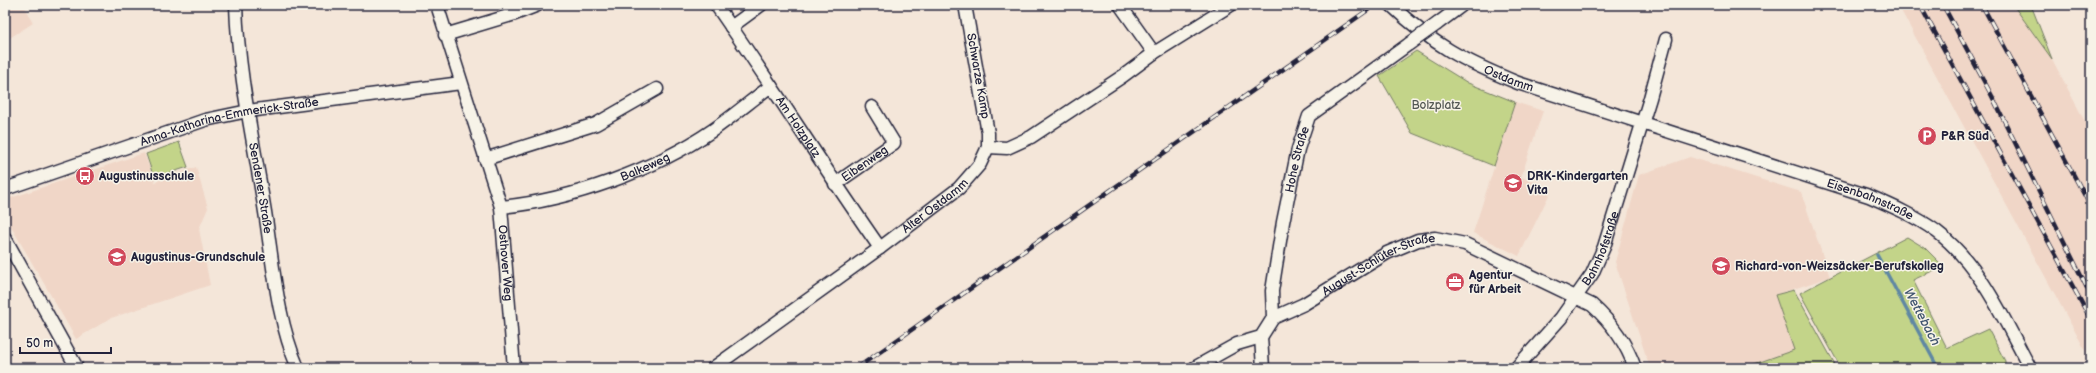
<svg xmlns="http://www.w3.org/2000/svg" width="2096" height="373" font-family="'Balsamiq Sans',sans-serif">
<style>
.built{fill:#f0d6c7}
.green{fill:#c3d489;stroke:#727b62}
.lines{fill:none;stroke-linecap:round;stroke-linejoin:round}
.stream{stroke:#5e87a3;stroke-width:3.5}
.minor-casing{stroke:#22223b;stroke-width:15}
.minor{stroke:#f7f3e8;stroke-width:12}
.rail-casing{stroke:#22223b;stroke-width:4.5}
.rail{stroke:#f7f3e8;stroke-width:3;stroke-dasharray:9;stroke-linecap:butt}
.minor-bridge-casing{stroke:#22223b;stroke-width:15;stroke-linecap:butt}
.minor-bridge{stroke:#f7f3e8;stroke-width:12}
.labels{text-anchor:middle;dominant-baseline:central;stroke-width:3;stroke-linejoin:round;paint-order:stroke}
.street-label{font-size:12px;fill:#22223b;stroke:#f7f3e8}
.park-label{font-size:12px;fill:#525752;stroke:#f7f3e8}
.poi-label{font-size:12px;font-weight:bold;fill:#22223b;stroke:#f7f3e8;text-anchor:start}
.water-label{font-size:13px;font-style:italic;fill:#40556f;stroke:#f7f3e8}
</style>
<rect width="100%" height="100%" fill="#f4e6d9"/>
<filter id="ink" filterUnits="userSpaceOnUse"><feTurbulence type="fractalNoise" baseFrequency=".025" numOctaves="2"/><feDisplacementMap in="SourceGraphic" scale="8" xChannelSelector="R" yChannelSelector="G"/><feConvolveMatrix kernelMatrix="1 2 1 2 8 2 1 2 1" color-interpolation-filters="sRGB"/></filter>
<g filter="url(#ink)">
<!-- built -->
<path class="built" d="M5,5h19l9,18 -28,18z
M1898,5h115l39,54 39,74v228z
M1515,102l28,9 -22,66 31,12 -33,67 -46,-23z
M144,153l11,29 41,-15 12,41 -9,21 11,56 -99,33 -35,21 -71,-123v-16z
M1690,157l111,35 29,85 -55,18 20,55 -52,18h-93l-35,-106 24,-87z"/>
<!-- green -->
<path class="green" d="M2013,5h18l21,54z
M1416,51l52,32 47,19 -21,64 -82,-33 -33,-57z
M179,142l9,25 -34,11 -8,-24z
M1907,237l18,11 18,18 -30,14 34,68 41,-19 17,32v7h-164l-41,-75z
M1794,290l43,78h-94l51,-18 -19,-55z"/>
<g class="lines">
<!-- stream -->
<path class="stream" d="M1877,255l61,113"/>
<defs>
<g id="minor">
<path id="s1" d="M236,5c2,69 18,138 29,207 8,51 12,108 33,156"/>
<path id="s2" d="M437,5l64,202 13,161"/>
<path id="s3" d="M716,5c56,80 108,163 164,243"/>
<path d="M1120,5l34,48"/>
<path id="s4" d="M1391,5c42,40 73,56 127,78l351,113c23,10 46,20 67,35 44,33 69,90 94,137"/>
<path d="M1437,24l24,-18"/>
<path d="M731,27l30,-22"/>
<path d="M445,35l70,-21 23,-9"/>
<path d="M988,147l19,1 24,-11 92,-61 31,-23 77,-48"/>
<path d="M485,159l111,-35 61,-35"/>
<path id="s5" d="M835,184l59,-41 -22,-36"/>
<path id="s6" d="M5,189l200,-69 43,-9 213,-28"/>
<path id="s7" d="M501,207c70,-7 154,-37 212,-77 20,-14 39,-30 58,-44"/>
<path d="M5,238l72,130"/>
<path id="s8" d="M1273,318l-1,-27 11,-69 15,-73 11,-33 100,-72"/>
<path d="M1261,337l2,31"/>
<path id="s9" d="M713,368l167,-120 79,-60 21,-24 8,-17v-14l-23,-128"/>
<path id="s10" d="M1194,368l43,-24 24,-7 12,-19 31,-14 83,-51 31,-13 17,-2 30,6 127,61c20,18 34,37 43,63"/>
<path id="s11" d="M1516,368l45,-50 31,-44 12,-27 46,-149 16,-59"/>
</g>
</defs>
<!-- minor casing -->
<use href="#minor" class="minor-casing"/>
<!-- minor -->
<use href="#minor" class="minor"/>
<defs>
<path id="rail" d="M1920,5l171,315
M1943,5l49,91 99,200
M1982,5l109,202
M857,368l518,-363"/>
</defs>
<!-- rail casing -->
<use href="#rail" class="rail-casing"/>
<!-- rail -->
<use href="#rail" class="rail"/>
<defs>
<path id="minor-bridge" d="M1409,44l28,-20"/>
</defs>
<!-- minor-bridge casing -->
<use href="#minor-bridge" class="minor-bridge-casing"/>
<!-- minor-bridge -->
<use href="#minor-bridge" class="minor-bridge"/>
</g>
</g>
<!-- icons -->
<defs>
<symbol id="parking-disc" viewBox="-11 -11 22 22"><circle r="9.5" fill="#d1495b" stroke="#f7f3e8"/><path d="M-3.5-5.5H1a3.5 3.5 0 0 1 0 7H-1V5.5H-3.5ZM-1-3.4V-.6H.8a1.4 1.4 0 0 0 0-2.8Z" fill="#fff"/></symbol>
<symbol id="bus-disc" viewBox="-11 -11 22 22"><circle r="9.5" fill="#d1495b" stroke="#f7f3e8"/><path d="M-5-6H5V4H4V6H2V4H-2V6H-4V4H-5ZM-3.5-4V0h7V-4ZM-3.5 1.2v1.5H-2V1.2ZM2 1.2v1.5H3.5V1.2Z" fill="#fff"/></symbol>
<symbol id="school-disc" viewBox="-11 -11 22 22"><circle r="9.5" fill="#d1495b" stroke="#f7f3e8"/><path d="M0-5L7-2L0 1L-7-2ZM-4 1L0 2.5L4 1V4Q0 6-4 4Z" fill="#fff"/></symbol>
<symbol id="office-disc" viewBox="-11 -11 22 22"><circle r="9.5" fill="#d1495b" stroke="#f7f3e8"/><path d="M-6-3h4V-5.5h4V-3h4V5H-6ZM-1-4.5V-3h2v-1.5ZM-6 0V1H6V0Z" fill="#fff"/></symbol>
</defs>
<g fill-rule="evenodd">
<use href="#parking-disc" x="1916" y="125" width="22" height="22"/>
<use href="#bus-disc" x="74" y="165" width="22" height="22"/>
<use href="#school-disc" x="1502" y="172" width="22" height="22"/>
<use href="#school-disc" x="106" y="246" width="22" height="22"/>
<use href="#school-disc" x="1710" y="255" width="22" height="22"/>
<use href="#office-disc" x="1444" y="271" width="22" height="22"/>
</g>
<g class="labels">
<!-- street labels -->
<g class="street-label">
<text transform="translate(978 76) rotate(80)">Schwarze Kamp</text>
<text stroke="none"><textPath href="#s4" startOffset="140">Ostdamm</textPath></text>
<text stroke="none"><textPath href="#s6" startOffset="235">Anna-Katharina-Emmerick-Straße</textPath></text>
<text stroke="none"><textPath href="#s3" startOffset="147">Am Holzplatz</textPath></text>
<text stroke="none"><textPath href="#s8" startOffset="161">Hohe Straße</textPath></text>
<text stroke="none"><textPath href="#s5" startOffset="36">Eibenweg</textPath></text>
<text stroke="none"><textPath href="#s7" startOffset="150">Balkeweg</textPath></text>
<text stroke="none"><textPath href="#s1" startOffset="185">Sendener Straße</textPath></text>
<text stroke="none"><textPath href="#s4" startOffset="521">Eisenbahnstraße</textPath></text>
<text stroke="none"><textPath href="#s9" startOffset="275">Alter Ostdamm</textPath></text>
<text stroke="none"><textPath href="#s11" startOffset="148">Bahnhofstraße</textPath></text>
<text stroke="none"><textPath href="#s2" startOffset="268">Osthover Weg</textPath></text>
<text stroke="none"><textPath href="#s10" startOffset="216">August-Schlüter-Straße</textPath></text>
</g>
<!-- park labels -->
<g class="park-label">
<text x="1436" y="105">Bolzplatz</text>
</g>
<!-- poi labels -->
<g class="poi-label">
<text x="1941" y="136">P&amp;R Süd</text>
<text x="99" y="176">Augustinusschule</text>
<text x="1527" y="176">DRK-Kindergarten<tspan x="1527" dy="14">Vita</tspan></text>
<text x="131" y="257">Augustinus-Grundschule</text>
<text x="1735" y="266">Richard-von-Weizsäcker-Berufskolleg</text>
<text x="1469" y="275">Agentur<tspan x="1469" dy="14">für Arbeit</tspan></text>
</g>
<!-- water labels -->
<g class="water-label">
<text transform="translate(1922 317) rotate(62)">Wettebach</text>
</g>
</g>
<!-- margin -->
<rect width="2096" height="373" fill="none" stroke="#f7f3e8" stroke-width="20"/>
<rect x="10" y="10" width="2076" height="353" fill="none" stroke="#22223b" stroke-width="1.5" filter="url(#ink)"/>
<!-- scale -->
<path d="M20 347v6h91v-6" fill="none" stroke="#22223b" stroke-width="2"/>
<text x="26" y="347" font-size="12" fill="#22223b" stroke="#f7f3e8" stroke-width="3" paint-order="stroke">50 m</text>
</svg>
